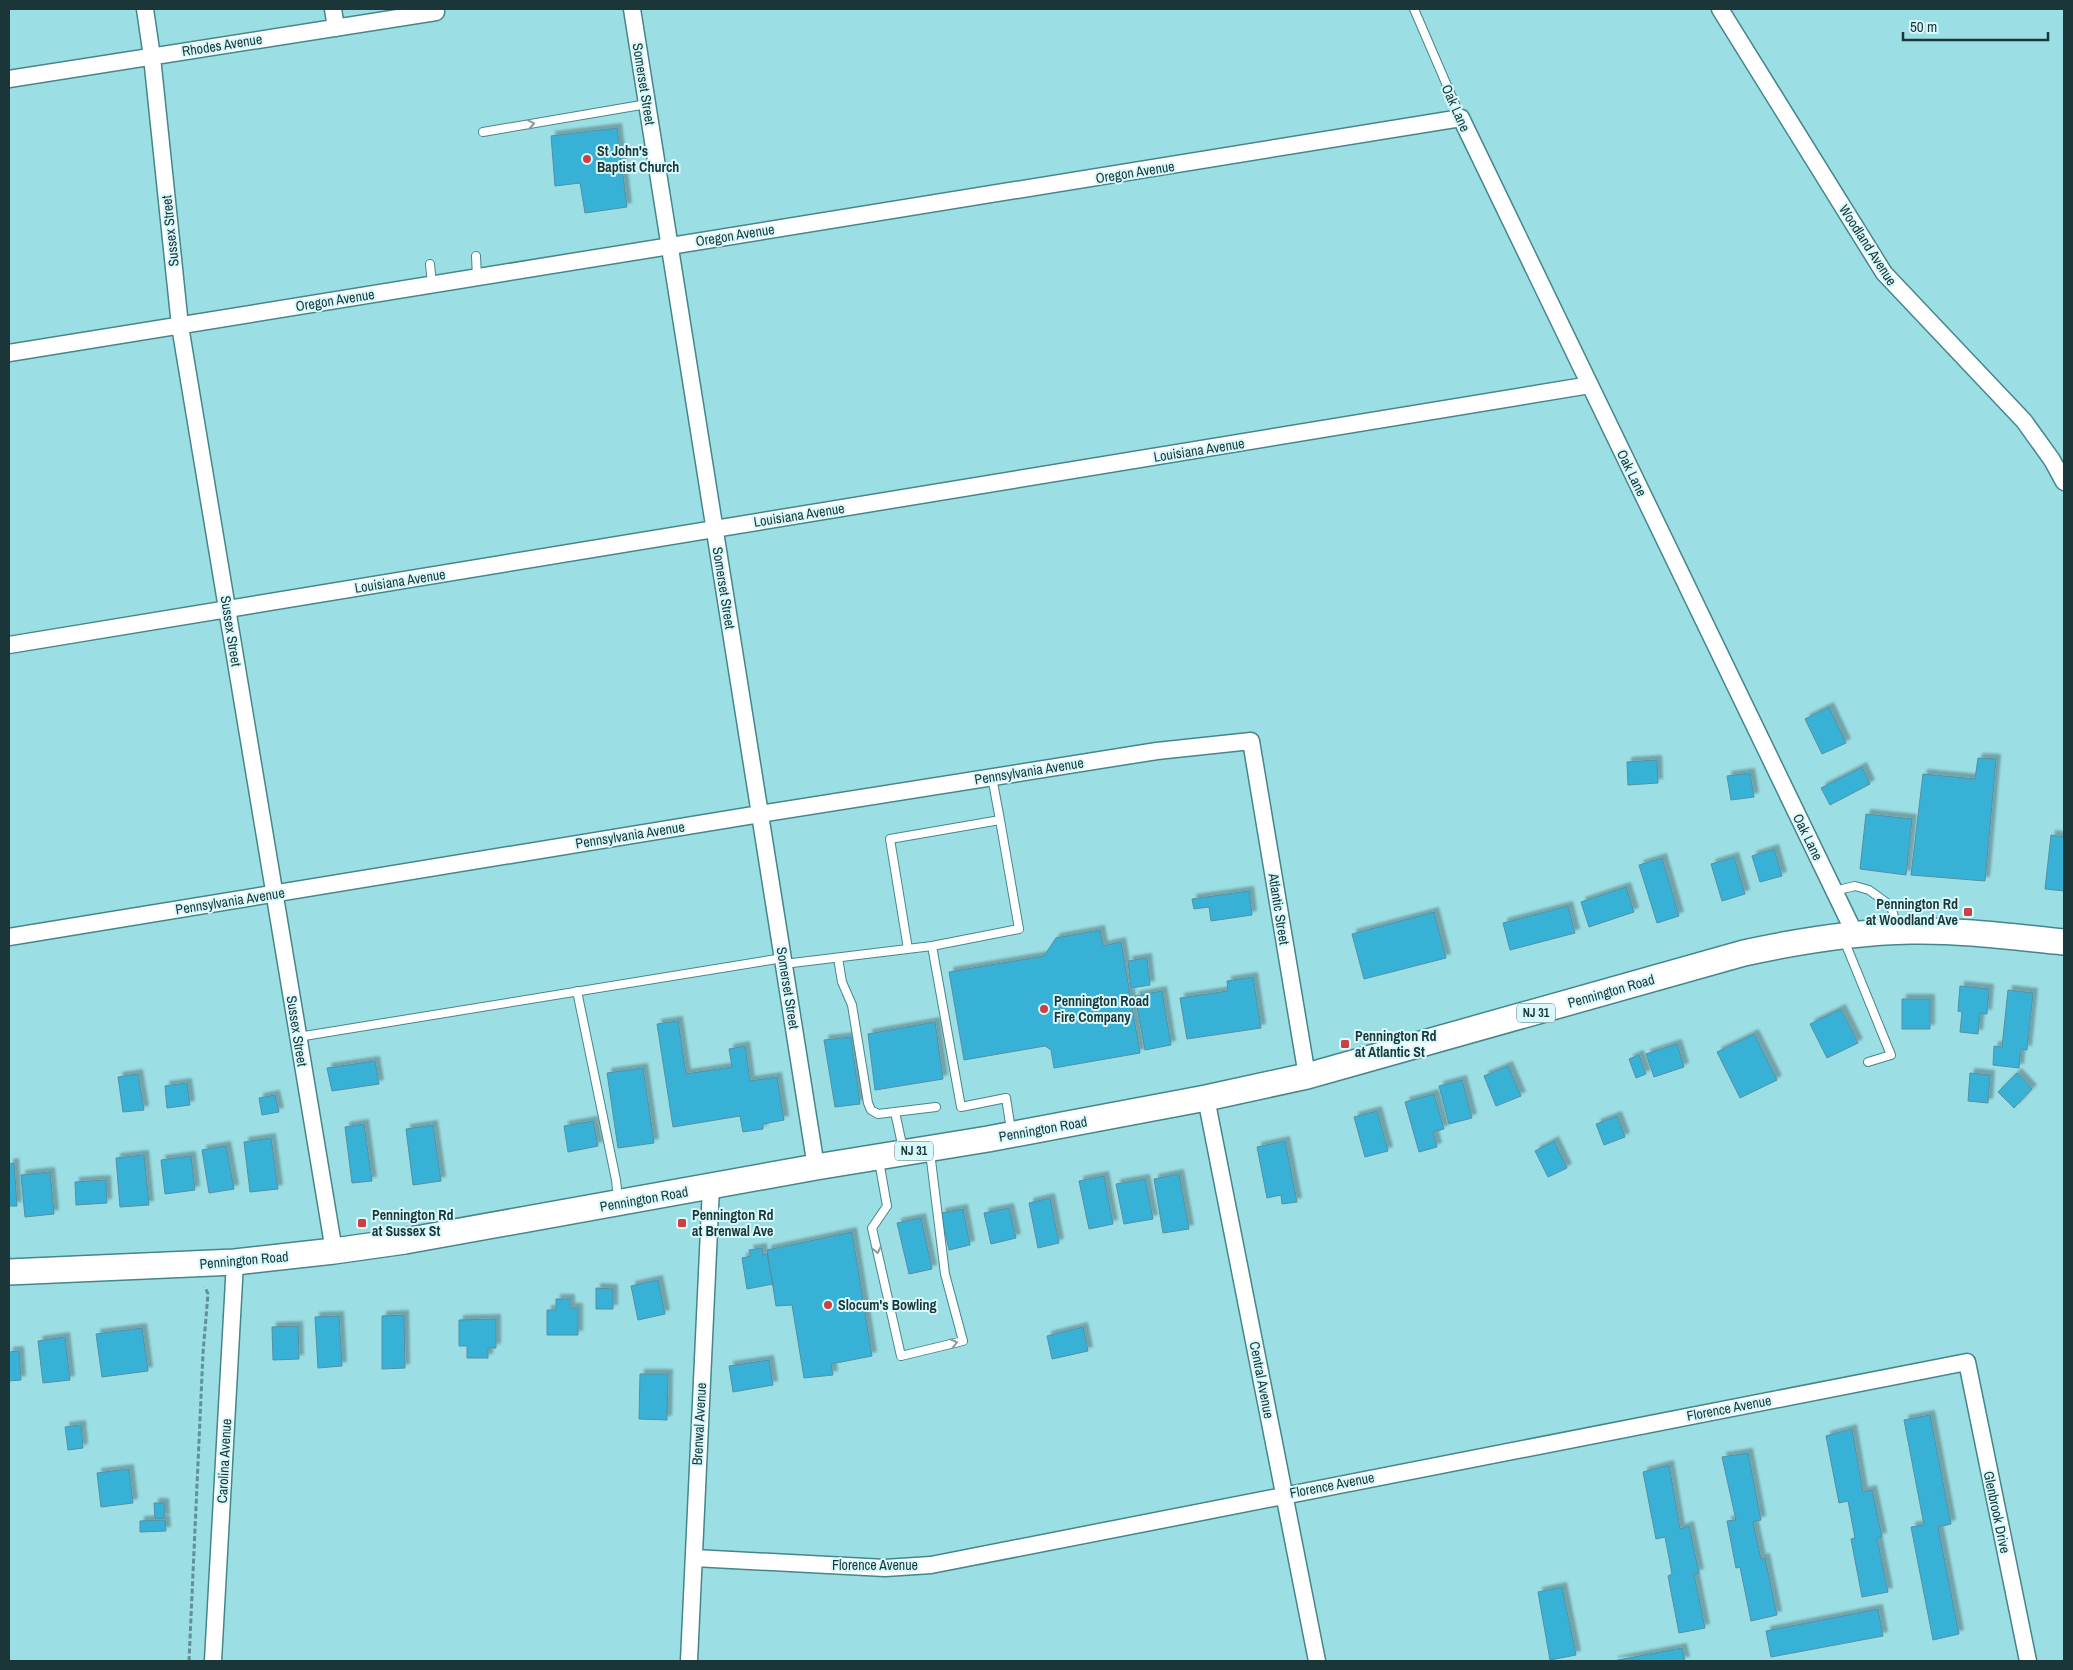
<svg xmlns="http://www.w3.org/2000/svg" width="2073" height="1670" font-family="'Archivo Narrow',sans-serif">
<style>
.building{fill:#37b1d7;stroke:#568fa4;filter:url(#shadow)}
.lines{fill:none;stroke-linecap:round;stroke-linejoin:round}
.lane-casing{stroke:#44868c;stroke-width:10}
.street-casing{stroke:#44868c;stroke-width:19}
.primary-casing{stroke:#44868c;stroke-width:28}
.path{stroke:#609195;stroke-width:3;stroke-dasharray:5 2.5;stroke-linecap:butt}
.lane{stroke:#fff;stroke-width:8}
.street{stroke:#fff;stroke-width:16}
.primary{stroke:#fff;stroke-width:25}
.oneway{stroke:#8c9a9c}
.poi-dot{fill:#ce3e43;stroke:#d8f9fc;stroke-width:2}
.labels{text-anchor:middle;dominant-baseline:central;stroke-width:4;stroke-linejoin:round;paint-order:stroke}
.shield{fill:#d8f9fc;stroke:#537073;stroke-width:1}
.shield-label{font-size:12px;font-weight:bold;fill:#1a3638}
.street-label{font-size:14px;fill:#1a3638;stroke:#d8f9fc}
.poi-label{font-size:14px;font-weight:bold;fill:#1a3638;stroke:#d8f9fc;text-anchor:start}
</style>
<defs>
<filter id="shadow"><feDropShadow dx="4.5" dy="-4.5" stdDeviation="1" flood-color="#0004"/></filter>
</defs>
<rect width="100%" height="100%" fill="#9bdee4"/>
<!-- building -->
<path class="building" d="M617,128l10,79 -42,6 -5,-30 -25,3 -4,-50z
M1829,707l17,36 -24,11 -17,-35z
M1978,758l18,1 -11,122 -74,-6 12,-101 52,5z
M1657,760l1,23 -30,2 -1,-23z
M1862,767l8,17 -40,21 -9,-17z
M1750,773l4,24 -23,3 -4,-24z
M1866,814l46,5 -6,56 -46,-6z
M2051,835l13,2v54l-19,-2z
M1774,849l8,27 -22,6 -8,-26z
M1734,857l11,37 -23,7 -11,-37z
M1662,858l17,58 -22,7 -18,-58z
M1626,887l8,25 -45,15 -8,-25z
M1249,891l3,24 -41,6 -2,-14 -15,2 -2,-10z
M1568,906l7,27 -65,17 -7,-27z
M1434,912l12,46 -82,21 -12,-45z
M1100,930l3,16 18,-4 19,111 -86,15 -3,-18 -6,-4 -81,14 -15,-88 95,-16 12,-18z
M1147,958l3,27 -19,3 -3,-27z
M1253,977l8,51 -74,11 -7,-41 48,-7 -1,-10z
M1960,986l29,3 -2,25 -7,-1 -2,21 -18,-2 2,-20 -4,-1z
M2008,990l25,3 -6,57 -6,-1 -2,19 -26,-3 1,-19 8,1z
M1162,991l9,54 -26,5 -10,-54z
M1902,999h28v30h-28z
M1841,1009l17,34 -31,15 -17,-34z
M678,1021l8,53 46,-7 -3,-18 16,-3 5,35 27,-4 7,43 -21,4v5l-20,3 -3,-16 -67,11 -16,-103z
M935,1022l8,57 -68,11 -7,-56z
M1754,1034l23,46 -37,18 -23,-46z
M851,1037l9,67 -25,3 -11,-67z
M1677,1044l7,23 -30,10 -8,-23z
M1639,1055l7,19 -10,4 -7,-19z
M375,1061l4,23 -47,7 -5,-23z
M1508,1066l13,30 -25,10 -12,-30z
M643,1068l11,75 -36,5 -11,-75z
M1970,1073l20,2 -2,28 -20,-2z
M2017,1073l15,16 -18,19 -16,-16z
M138,1074l6,36 -21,2 -5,-35z
M1462,1080l10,38 -23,6 -10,-38z
M187,1083l3,22 -23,3 -2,-22z
M1434,1094l10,35 -11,3 4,15 -18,5 -14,-50z
M275,1095l4,17 -17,3 -3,-17z
M1377,1111l11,40 -23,6 -11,-40z
M1617,1116l8,21 -21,8 -8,-21z
M593,1121l5,25 -30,6 -4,-26z
M364,1124l8,57 -20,2 -7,-56z
M433,1125l8,56 -28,4 -7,-56z
M271,1138l7,51 -28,3 -6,-50z
M1285,1141l12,61 -15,2 -1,-9 -14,3 -10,-51z
M1554,1141l13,27 -19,9 -13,-26z
M226,1146l8,43 -25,4 -7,-43z
M144,1155l5,50 -29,2 -4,-49z
M191,1156l4,34 -30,4 -4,-34z
M14,1163l3,43h-8v-42z
M50,1172l4,42 -29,3 -4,-42z
M1179,1174l10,55 -26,4 -9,-54z
M1104,1176l9,48 -24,5 -10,-48z
M1145,1179l8,40 -29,5 -8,-40z
M106,1180l1,23 -31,2 -1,-23z
M1050,1198l9,45 -21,5 -9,-45z
M1009,1208l7,30 -25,6 -7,-31z
M963,1209l7,36 -21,5 -8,-37z
M921,1218l11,51 -23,5 -12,-51z
M852,1232l20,124 -41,8 2,11 -29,3 -12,-73 -16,1 -9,-56z
M762,1248l1,7 4,-1 6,30 -26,5 -5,-31 9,-2 -2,-6z
M658,1280l7,34 -27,6 -7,-34z
M596,1288l17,1v20h-17z
M556,1299h14v9h8v27h-31v-25h9z
M404,1315l1,53 -23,1v-53z
M339,1316l3,50 -24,2 -3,-51z
M496,1319v29h-8v10h-21v-12h-8v-26z
M298,1326l1,33 -26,1 -1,-33z
M1083,1327l5,24 -36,8 -5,-23z
M142,1328l6,43 -46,6 -6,-43z
M65,1337l5,43 -27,3 -5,-42z
M19,1351l2,29 -12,1v-29z
M769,1360l4,25 -40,7 -4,-26z
M640,1374h28l-1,46 -28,-1z
M1930,1415l21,109 -13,3 21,107 -26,6 -22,-113 13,-2 -20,-105z
M81,1425l2,23 -15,2 -3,-23z
M1852,1429l11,63 9,-2 10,47 -5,1 11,54 -26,5 -11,-58 4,-1 -7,-37 -9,2 -13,-67z
M1748,1453l13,67 -8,2 8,37 4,-1 12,57 -26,6 -11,-54 -4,1 -9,-47 9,-1 -14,-63z
M1669,1465l11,64 9,-3 10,47 -5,1 11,54 -26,5 -11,-57 4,-2 -7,-37 -9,2 -13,-67z
M129,1469l4,34 -32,4 -4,-34z
M154,1503h10l1,15 -10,1z
M165,1520l1,11 -26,1v-11z
M1562,1587l14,68 -26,5 -12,-68z
M1878,1609l5,27 -112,21 -5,-26z
M1682,1648l3,13h-72z"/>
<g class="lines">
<defs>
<path id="lane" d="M1414,9l47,109
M483,132l164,-28
M476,256l1,21
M430,264l2,21
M992,777l8,43
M1834,891l21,-5 14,4 22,16 6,22
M1844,940l47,115 -23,7
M908,949l-18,-110 110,-19 19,109 -87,17
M838,958l4,24 10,23 16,98 3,7 7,4 58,-7
M784,964l148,-18 29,161 45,-9 5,32
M577,991l39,189 2,19
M298,1037l485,-79
M895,1112l8,37
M879,1161l8,45 -15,22 29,128 62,-15 -18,-67 -15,-122"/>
<path id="street" d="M145,9l7,48 28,269 154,925
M333,9l3,19
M632,9l184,1158
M1720,9l164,264 140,148 28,39 12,22
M9,79l427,-67
M9,353l1452,-235 394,816
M9,645l1581,-260
M9,937l751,-123 397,-63 94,-10 56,335
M1206,1098l111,563
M694,1558l191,10 46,-3 1036,-203 61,299
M213,1661l22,-399
M689,1661l22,-474"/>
<path id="primary" d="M9,1272l226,-10 99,-11 71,-10 411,-74 172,-28 218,-41 101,-22 437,-123c55,-12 111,-21 167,-22 52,-1 102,6 153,11"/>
</defs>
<!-- lane casing -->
<use href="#lane" class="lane-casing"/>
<!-- street casing -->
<use href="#street" class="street-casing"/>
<!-- primary casing -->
<use href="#primary" class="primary-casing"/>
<!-- path -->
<path class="path" d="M189,1661l14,-308 5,-59 -3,-7"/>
<!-- lane -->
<use href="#lane" class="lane"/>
<!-- street -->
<use href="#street" class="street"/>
<!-- primary -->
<use href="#primary" class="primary"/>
</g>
<!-- one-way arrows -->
<defs><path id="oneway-chevron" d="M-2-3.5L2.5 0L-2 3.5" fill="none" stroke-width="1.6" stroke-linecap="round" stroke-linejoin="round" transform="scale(1.25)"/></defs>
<g class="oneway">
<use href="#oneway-chevron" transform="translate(531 124) rotate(-10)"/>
<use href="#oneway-chevron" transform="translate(877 1250) rotate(77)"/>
<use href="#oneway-chevron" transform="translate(954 1343) rotate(-14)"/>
</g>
<!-- markers -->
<g class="poi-dot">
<circle cx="587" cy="159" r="5"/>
<rect x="1963" y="907" width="10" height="10" rx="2.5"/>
<circle cx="1044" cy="1009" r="5"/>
<rect x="1340" y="1039" width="10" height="10" rx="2.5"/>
<rect x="357" y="1218" width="10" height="10" rx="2.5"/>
<rect x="677" y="1218" width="10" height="10" rx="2.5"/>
<circle cx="828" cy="1305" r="5"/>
</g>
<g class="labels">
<!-- shield labels -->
<g class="shield">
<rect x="1517" y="1003.5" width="38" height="19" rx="4"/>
<rect x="895" y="1141.5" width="38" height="19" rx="4"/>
</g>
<g class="shield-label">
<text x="1536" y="1013">NJ 31</text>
<text x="914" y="1151">NJ 31</text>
</g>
<!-- street labels -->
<g class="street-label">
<text transform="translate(222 45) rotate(-9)">Rhodes Avenue</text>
<text transform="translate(644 84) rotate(81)">Somerset Street</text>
<text transform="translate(1456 108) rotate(66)">Oak Lane</text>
<text transform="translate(1135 172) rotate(-9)">Oregon Avenue</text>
<text transform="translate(170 231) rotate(-96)">Sussex Street</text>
<text transform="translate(735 235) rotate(-9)">Oregon Avenue</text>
<text transform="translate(1868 245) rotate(57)">Woodland Avenue</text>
<text transform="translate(335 300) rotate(-9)">Oregon Avenue</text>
<text transform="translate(1199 450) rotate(-9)">Louisiana Avenue</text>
<text transform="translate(1632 473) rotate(64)">Oak Lane</text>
<text transform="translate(799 515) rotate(-9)">Louisiana Avenue</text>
<text transform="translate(400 581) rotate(-9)">Louisiana Avenue</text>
<text transform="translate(724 588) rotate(81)">Somerset Street</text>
<text transform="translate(231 631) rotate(81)">Sussex Street</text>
<text transform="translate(1029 771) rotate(-9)">Pennsylvania Avenue</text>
<text transform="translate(630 835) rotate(-9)">Pennsylvania Avenue</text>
<text transform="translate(1808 837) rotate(64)">Oak Lane</text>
<text transform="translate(230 901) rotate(-9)">Pennsylvania Avenue</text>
<text transform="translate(1279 909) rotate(81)">Atlantic Street</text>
<text transform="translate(788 988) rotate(81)">Somerset Street</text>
<text transform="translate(1611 991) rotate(-16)">Pennington Road</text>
<text transform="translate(297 1031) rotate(81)">Sussex Street</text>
<text transform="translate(1043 1129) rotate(-10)">Pennington Road</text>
<text transform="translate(644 1199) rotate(-10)">Pennington Road</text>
<text transform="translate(244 1260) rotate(-5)">Pennington Road</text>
<text transform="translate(1262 1380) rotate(79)">Central Avenue</text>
<text transform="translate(1729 1408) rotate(-11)">Florence Avenue</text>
<text transform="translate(699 1424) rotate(-87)">Brenwal Avenue</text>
<text transform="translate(224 1461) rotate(-87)">Carolina Avenue</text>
<text transform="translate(1332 1485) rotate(-11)">Florence Avenue</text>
<text transform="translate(1997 1512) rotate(78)">Glenbrook Drive</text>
<text x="875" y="1565">Florence Avenue</text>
</g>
<!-- poi labels -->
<g class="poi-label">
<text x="597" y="151">St John's<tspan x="597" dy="16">Baptist Church</tspan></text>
<text x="1958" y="904" text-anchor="end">Pennington Rd<tspan x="1958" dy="16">at Woodland Ave</tspan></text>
<text x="1054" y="1001">Pennington Road<tspan x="1054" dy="16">Fire Company</tspan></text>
<text x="1355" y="1036">Pennington Rd<tspan x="1355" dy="16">at Atlantic St</tspan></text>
<text x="372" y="1215">Pennington Rd<tspan x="372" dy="16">at Sussex St</tspan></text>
<text x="692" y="1215">Pennington Rd<tspan x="692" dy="16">at Brenwal Ave</tspan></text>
<text x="838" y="1305">Slocum's Bowling</text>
</g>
</g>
<!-- border -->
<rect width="2073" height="1670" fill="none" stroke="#1a3638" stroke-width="20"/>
<!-- scale -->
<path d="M1903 32v8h145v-8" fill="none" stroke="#1a3638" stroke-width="2.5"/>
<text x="1910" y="32" font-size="15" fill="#1a3638" stroke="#d8f9fc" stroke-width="4" paint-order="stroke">50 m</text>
</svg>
